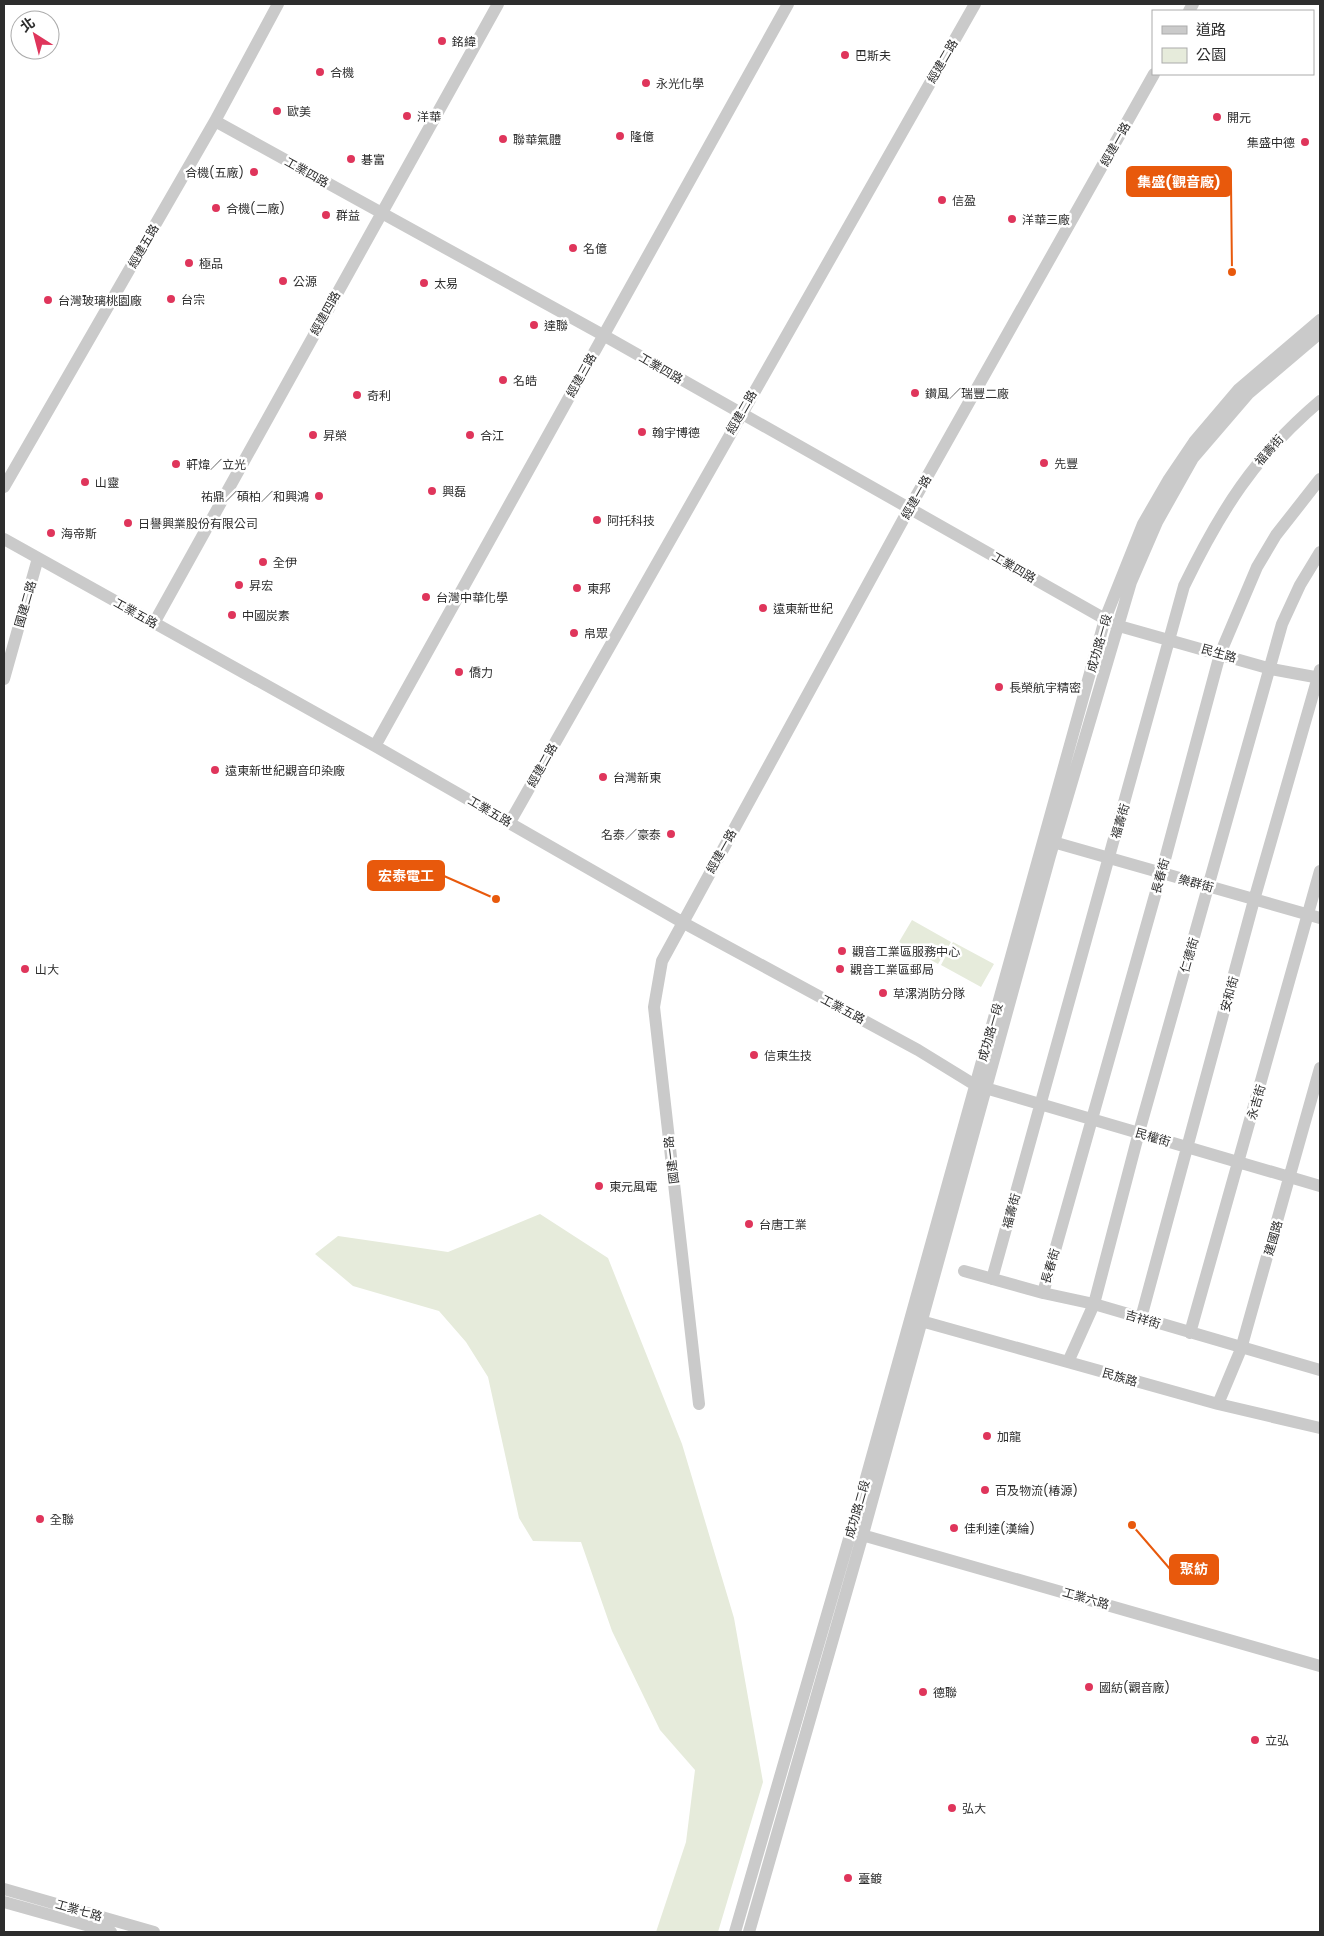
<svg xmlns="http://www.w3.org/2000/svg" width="1324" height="1936" font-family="Poppins,'Noto Sans TC',sans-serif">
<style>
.green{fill:#e6ebdb}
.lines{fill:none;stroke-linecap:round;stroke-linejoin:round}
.minor{stroke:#cacaca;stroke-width:12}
.poi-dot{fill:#df355b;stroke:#fff;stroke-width:2}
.labels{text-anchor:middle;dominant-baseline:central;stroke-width:5;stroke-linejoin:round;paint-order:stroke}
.poi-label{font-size:12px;fill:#2d2d2d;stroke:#fff;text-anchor:start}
.street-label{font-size:12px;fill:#2d2d2d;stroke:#fff}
.leader{fill:none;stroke:#e8590c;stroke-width:2}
.callout-dot{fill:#e8590c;stroke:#fff;stroke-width:2}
.callout{fill:#e8590c;stroke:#e8590c;stroke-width:2}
.callout-label{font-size:14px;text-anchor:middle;font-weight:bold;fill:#fff}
</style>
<rect width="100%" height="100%" fill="#fff"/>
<!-- green -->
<path class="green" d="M912,920l39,22 -13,22 -39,-22z
M953,942l41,22 -13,23 -40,-22z
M540,1214l68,44 74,186 52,174 29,164 -45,150h-62l30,-90 9,-72 -35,-40 -48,-99 -31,-89 -48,-1 -14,-23 -31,-141 -22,-35 -27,-31 -86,-25 -38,-32 23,-18 110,16z"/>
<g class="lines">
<!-- minor -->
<path class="minor" d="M1189,11l4,-7
M215,121l388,214 502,284 14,7 152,43 49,9
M4,487l211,-366 63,-117
M4,539l371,207 307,176 236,128 57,35 345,101
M154,623l344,-619
M4,679l34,-121
M375,746l413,-742
M510,822l465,-818
M1046,840l274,78
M964,1271l79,22 51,11 226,66
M992,1279l192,-693c37,-76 70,-129 136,-185
M1043,1293l118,-419 59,-220 37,-87 19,-32 44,-56
M916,1317l5,4 297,83 102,24
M1141,1318l113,-418 66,-230
M1190,1333l130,-462
M1068,1362l26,-58 45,-172 143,-508 18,-39 20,-33
M699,1404l-45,-397 8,-46 248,-454 244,-433
M1218,1404l23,-55 79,-281
M855,1533l465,133
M4,1889l150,43
M4,1902l107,30
M735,1932l116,-400 254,-913 38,-95 26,-45 25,-37 45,-53 81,-69
M749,1932l114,-398 187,-678 81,-274 26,-60 36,-64 55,-64 72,-61"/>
</g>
<!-- markers -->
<g class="poi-dot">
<circle cx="442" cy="41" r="5"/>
<circle cx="845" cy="55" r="5"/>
<circle cx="320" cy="72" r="5"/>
<circle cx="646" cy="83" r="5"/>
<circle cx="277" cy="111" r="5"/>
<circle cx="407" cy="116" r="5"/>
<circle cx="1217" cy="117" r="5"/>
<circle cx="620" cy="136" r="5"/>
<circle cx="503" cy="139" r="5"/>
<circle cx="1305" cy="142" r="5"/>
<circle cx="351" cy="159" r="5"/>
<circle cx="254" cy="172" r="5"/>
<circle cx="942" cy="200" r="5"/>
<circle cx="216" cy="208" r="5"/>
<circle cx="326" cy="215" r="5"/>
<circle cx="1012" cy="219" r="5"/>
<circle cx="573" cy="248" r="5"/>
<circle cx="189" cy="263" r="5"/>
<circle cx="283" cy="281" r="5"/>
<circle cx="424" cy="283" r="5"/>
<circle cx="171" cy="299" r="5"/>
<circle cx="48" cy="300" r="5"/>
<circle cx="534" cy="325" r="5"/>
<circle cx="503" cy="380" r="5"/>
<circle cx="915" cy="393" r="5"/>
<circle cx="357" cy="395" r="5"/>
<circle cx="642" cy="432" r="5"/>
<circle cx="313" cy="435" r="5"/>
<circle cx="470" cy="435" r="5"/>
<circle cx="1044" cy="463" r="5"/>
<circle cx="176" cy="464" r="5"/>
<circle cx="85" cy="482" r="5"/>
<circle cx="432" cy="491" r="5"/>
<circle cx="319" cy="496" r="5"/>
<circle cx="597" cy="520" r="5"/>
<circle cx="128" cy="523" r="5"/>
<circle cx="51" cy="533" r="5"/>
<circle cx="263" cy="562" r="5"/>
<circle cx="239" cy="585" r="5"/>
<circle cx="577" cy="588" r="5"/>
<circle cx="426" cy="597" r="5"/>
<circle cx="763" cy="608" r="5"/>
<circle cx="232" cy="615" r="5"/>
<circle cx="574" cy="633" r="5"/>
<circle cx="459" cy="672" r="5"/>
<circle cx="999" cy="687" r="5"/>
<circle cx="215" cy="770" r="5"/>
<circle cx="603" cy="777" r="5"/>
<circle cx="671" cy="834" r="5"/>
<circle cx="842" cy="951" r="5"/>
<circle cx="25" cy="969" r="5"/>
<circle cx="840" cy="969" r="5"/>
<circle cx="883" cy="993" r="5"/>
<circle cx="754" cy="1055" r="5"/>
<circle cx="599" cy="1186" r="5"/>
<circle cx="749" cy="1224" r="5"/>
<circle cx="987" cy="1436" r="5"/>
<circle cx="985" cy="1490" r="5"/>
<circle cx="40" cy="1519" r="5"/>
<circle cx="954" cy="1528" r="5"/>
<circle cx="1089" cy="1687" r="5"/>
<circle cx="923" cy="1692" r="5"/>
<circle cx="1255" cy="1740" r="5"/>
<circle cx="952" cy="1808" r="5"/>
<circle cx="848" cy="1878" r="5"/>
</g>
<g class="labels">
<!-- poi labels -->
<g class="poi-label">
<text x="452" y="41">銘緯</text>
<text x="855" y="55">巴斯夫</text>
<text x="330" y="72">合機</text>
<text x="656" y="83">永光化學</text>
<text x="287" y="111">歐美</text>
<text x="417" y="116">洋華</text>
<text x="1227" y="117">開元</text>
<text x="630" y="136">隆億</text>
<text x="513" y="139">聯華氣體</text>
<text x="1295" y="142" text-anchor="end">集盛中德</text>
<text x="361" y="159">碁富</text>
<text x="244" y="172" text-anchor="end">合機(五廠)</text>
<text x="952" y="200">信盈</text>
<text x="226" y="208">合機(二廠)</text>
<text x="336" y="215">群益</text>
<text x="1022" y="219">洋華三廠</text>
<text x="583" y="248">名億</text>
<text x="199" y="263">極品</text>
<text x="293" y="281">公源</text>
<text x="434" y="283">太易</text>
<text x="181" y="299">台宗</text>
<text x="58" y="300">台灣玻璃桃園廠</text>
<text x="544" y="325">達聯</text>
<text x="513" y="380">名皓</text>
<text x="925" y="393">鑽風／瑞豐二廠</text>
<text x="367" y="395">奇利</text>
<text x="652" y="432">翰宇博德</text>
<text x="323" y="435">昇榮</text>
<text x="480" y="435">合江</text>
<text x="1054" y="463">先豐</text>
<text x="186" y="464">軒煒／立光</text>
<text x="95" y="482">山靈</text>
<text x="442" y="491">興磊</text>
<text x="309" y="496" text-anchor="end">祐鼎／碩柏／和興鴻</text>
<text x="607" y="520">阿托科技</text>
<text x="138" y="523">日譽興業股份有限公司</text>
<text x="61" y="533">海帝斯</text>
<text x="273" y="562">全伊</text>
<text x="249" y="585">昇宏</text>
<text x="587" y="588">東邦</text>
<text x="436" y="597">台灣中華化學</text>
<text x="773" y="608">遠東新世紀</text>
<text x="242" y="615">中國炭素</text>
<text x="584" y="633">帛眾</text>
<text x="469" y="672">僑力</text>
<text x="1009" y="687">長榮航宇精密</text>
<text x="225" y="770">遠東新世紀觀音印染廠</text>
<text x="613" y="777">台灣新東</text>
<text x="661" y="834" text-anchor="end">名泰／豪泰</text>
<text x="852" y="951">觀音工業區服務中心</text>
<text x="35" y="969">山大</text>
<text x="850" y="969">觀音工業區郵局</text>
<text x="893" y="993">草漯消防分隊</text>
<text x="764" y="1055">信東生技</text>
<text x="609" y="1186">東元風電</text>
<text x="759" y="1224">台唐工業</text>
<text x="997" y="1436">加龍</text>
<text x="995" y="1490">百及物流(椿源)</text>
<text x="50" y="1519">全聯</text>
<text x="964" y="1528">佳利達(漢綸)</text>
<text x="1099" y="1687">國紡(觀音廠)</text>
<text x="933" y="1692">德聯</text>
<text x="1265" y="1740">立弘</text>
<text x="962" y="1808">弘大</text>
<text x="858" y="1878">臺鍍</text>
</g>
<!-- street labels -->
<g class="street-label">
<text transform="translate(942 61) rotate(-60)">經建二路</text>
<text transform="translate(1115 144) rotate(-61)">經建一路</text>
<text transform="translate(307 172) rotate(29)">工業四路</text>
<text transform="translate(143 246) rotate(-60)">經建五路</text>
<text transform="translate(325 313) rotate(-61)">經建四路</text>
<text transform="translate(661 368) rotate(30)">工業四路</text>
<text transform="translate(581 375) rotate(-61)">經建三路</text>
<text transform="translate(741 412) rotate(-60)">經建二路</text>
<text transform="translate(1269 450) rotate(-49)">福壽街</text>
<text transform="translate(916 497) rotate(-61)">經建一路</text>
<text transform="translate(1014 567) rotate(30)">工業四路</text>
<text transform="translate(25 604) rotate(-74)">國建二路</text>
<text transform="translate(136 613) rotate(29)">工業五路</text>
<text transform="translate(1099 643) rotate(-74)">成功路一段</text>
<text transform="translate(1219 653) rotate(16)">民生路</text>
<text transform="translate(542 765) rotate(-61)">經建二路</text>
<text transform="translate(490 811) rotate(30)">工業五路</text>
<text transform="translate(1120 821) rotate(-74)">福壽街</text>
<text transform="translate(721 851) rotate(-61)">經建一路</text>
<text transform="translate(1160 876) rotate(-75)">長春街</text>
<text transform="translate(1196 883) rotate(15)">樂群街</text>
<text transform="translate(1189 955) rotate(-74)">仁德街</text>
<text transform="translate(1229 994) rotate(-75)">安和街</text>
<text transform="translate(843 1009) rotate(28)">工業五路</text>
<text transform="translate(990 1032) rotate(-74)">成功路一段</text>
<text transform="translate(1256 1102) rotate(-74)">永吉街</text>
<text transform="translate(1153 1137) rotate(16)">民權街</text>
<text transform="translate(671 1160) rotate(-97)">國建一路</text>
<text transform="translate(1011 1211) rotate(-75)">福壽街</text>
<text transform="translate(1273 1238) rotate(-74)">建國路</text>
<text transform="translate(1050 1266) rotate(-74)">長春街</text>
<text transform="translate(1143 1319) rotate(16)">吉祥街</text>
<text transform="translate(1120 1377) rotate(16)">民族路</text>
<text transform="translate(857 1509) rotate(-74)">成功路二段</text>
<text transform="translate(1086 1598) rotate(16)">工業六路</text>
<text transform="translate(79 1910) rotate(16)">工業七路</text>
</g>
</g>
<!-- callouts -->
<path class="leader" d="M1232 272L1231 182M496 899L444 876M1132 1525L1170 1569"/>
<g class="callout-dot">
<circle cx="1232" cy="272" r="5"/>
<circle cx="496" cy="899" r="5"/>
<circle cx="1132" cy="1525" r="5"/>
</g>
<g class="callout">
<rect x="1127" y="167" width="104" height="29" rx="5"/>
<rect x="368" y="861" width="76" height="29" rx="5"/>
<rect x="1170" y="1555" width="48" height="29" rx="5"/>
</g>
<g class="callout-label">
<text x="1179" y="187">集盛(觀音廠)</text>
<text x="406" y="881">宏泰電工</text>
<text x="1194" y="1574">聚紡</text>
</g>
<!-- border -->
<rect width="1324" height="1936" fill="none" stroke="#2d2d2d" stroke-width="10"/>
<!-- legend -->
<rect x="1152" y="10" width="162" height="65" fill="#ffffff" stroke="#ababab"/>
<rect x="1162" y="26" width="25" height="8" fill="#cacaca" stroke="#ababab"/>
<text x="1196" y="35" font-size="15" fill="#2d2d2d">道路</text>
<rect x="1162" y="48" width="25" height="15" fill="#e6ebdb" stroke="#ababab"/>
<text x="1196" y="60" font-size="15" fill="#2d2d2d">公園</text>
<!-- north arrow -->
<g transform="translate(35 35) rotate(324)"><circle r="24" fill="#ffffff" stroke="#ababab"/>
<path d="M0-4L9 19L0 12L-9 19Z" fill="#df355b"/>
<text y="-8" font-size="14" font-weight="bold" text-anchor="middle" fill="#2d2d2d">北</text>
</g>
</svg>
